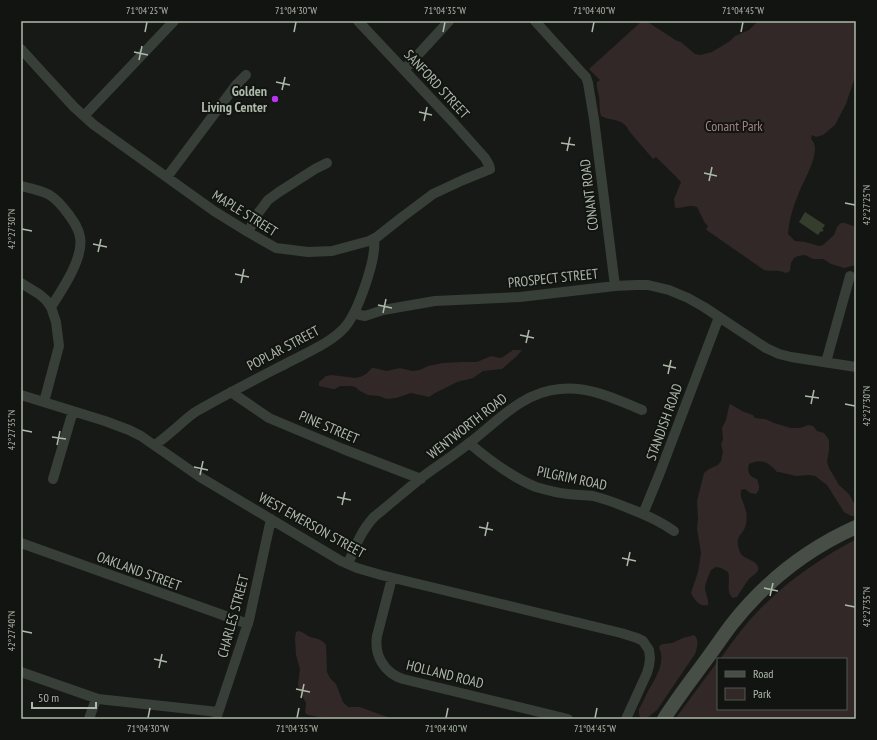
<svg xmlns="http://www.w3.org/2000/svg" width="877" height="740" font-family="'PT Sans Narrow',sans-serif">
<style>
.green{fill:#312827}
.water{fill:#353d2c}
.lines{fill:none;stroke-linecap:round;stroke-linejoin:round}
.street{stroke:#383e38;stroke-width:10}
.secondary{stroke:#474e46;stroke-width:14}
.ticks{fill:none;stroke:#adb9a9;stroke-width:1.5}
.poi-dot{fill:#b834f3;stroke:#121412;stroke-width:1.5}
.labels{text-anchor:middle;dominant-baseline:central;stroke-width:4;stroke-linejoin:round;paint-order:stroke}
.street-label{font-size:14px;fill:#adb9a9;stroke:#121412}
.poi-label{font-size:14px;font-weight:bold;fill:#adb9a9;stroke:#121412;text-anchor:end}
.park-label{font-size:14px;fill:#a48380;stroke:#121412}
.neatline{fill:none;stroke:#adb9a9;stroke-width:1.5}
.ticks-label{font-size:10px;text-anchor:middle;fill:#adb9a9}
</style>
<rect width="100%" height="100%" fill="#171917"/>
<!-- green -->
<path class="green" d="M642,21h4l31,20 4,1 14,12 5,1 12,-3 18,-11 5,-5 14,-6 9,-9h93v1h5v52l-10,30 -11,21 -12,10 -7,2 -4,-2 -1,4c13,10 -9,44 -13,56 -5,12 -9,26 -10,39l7,7 10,1 14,4 4,-1 11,-10 3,-8 4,-4h4l11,4v38l-12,3 -13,-4 -8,-5h-10l-8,-4 -7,1 -4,2 -3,5 -1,8 -4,2c-9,-4 -13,-1 -22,-3l-56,-39 -2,-2 2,-3 -3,-3 -8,-16c-7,-3 -13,1 -21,1l-1,-1 -1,-8 7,-17c-8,-9 -17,-17 -25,-25l-3,2 -24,-28c-5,-13 -19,-10 -28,-15 -2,-7 -1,-13 -2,-20 -1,-5 -3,-10 -2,-14l3,-2 -11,-11z
M513,350h9l-6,7 -5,4 -9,8 -19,2 -10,7 -16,4 -20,10 -8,5 -18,-4 -15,5 -9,1 -8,-3 -11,-1 -8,-4 -5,-4 -4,-1h-11l-5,3h-2l-14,-3v-4l7,-6 6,-1 23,3 5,-1 6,-3 6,-6h2l13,3 13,-3 12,3 8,-1 8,-4 15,-3 18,-1h16l14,-6 9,2 3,-1z
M730,404l2,1 12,7 9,3 2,3 10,1 9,4 17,5h9l8,-3 5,1 4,5 7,2 5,7v10l-2,12 2,6 10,17 10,9 5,9 2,2v11h-5l-7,-4 -17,-27 -12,-9 -6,-1 -13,1 -17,-4h-2c-9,-10 -15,-14 -28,-8 -2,9 0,12 8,15 2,6 4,10 -1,15l-6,-1 -5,-4 -4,1c-1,10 2,10 4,18 2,5 2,11 1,16 -2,12 -13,10 -6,28 3,8 16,7 18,15 2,5 -6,9 -9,12 -4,5 -8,12 -12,18l-4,1c-8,-7 -2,-17 -5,-26l-7,-4 -5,-1 -5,3c-2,5 -6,13 -6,19 1,6 4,10 3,16 -8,2 -13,-4 -17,-12l7,-21 3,-19 -4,-25 1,-9 -1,-18 7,-28 5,-4 9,-4 3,-4 2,-10 -2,-6 2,-6 -1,-11 4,-8 3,-14z
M856,539v180h-181l43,-58v48h128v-50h-126c14,-19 27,-38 44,-54 27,-27 59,-48 92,-66z
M299,631c4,1 6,3 9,5 7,3 13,2 18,9l1,27 3,6 6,6 7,18 5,5h12l27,10 2,2h-58l-23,-4 -3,-2 1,-10 -7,-13 -1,-6 2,-15 -4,-14 -1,-17 1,-6z
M694,635c6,5 3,13 1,19l-38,56 -10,8h-7l-1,-4v-5c3,-5 5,-9 7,-14 7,-14 21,-31 13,-47l1,-3 3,-1 9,-1 11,-5z"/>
<!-- water -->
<path class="water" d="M805,212l20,13 -3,4 2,1 -2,2 -1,-1 -3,4 -19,-13z"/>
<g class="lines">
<!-- street -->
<path class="street" d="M535,21l48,53 3,3 2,6 6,36 21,167
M21,49l20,22 33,36 20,18 120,86 34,21 28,16 32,4 24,-1 37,-10 8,-4 24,-19 32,-24 30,-14 27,-11 -1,-4 -4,-7 -33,-37 -94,-100
M404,70l45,-49
M84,116l90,-95
M167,177l69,-92 10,-10
M21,186c26,6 32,7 48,29 5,7 10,14 11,22 4,21 -18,53 -29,70
M248,232l11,-20 9,-12 11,-8 36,-23 12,-6
M21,283l18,11 7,6 5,7 5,15 3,24 -15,56
M354,313l6,2 5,1 18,-6 52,-9 85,-4 95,-11 21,-1h12l21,5 19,8 16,9 62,41 13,6 12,3 65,10
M826,362l24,-86
M231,392l38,26 74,31 78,30
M21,395l84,26 24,9 12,6 59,41 141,84 16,7 24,7 240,58 16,5 6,3 6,9 1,8 -1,8 -2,7 -21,46
M469,443c20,17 42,34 67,44 10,3 21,6 32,7 8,1 17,1 25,2 12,3 23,7 35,12 16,6 32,13 46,23
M155,445c7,-5 14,-11 21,-17 7,-6 14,-13 21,-17 31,-18 63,-34 94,-50 17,-9 41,-19 54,-34 13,-15 32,-69 29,-88
M53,479l20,-68
M643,514l16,-39 60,-158
M21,543l227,81
M348,564c7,-17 13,-33 26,-47 16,-13 31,-26 47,-39 16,-12 32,-22 47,-34 29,-22 54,-52 92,-55 30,-3 55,10 82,21
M392,578l-15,58c-3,19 7,37 26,43l165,40
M21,672l77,27 120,13
M89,719l7,-20
M216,719l33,-99 22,-101"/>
<!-- secondary -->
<path class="secondary" d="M664,719c12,-19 26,-37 39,-55 10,-13 19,-27 29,-40 33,-42 75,-75 124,-97"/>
</g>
<!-- ticks -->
<path class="ticks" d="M145,32l2,-10M294,32l2,-10M443,32l2,-10M592,32l2,-10M741,32l2,-10M134,52l14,3M139,60l3,-14M276,82l14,3M282,90l3,-13M419,112l13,3M424,121l3,-14M561,143l14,2M567,151l3,-14M704,173l13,3M709,181l3,-14M845,203l10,2M22,229l10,2M93,244l14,3M98,252l3,-13M235,274l14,3M241,283l3,-14M378,305l14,3M383,313l3,-14M520,335l14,3M526,343l3,-13M663,365l13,3M668,374l3,-14M805,396l14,2M811,404l3,-14M845,404l10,2M22,430l10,2M52,437l14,2M57,445l3,-14M194,467l14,3M200,475l3,-14M337,497l14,3M342,505l3,-13M479,527l14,3M485,536l3,-14M622,558l14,3M627,566l3,-14M764,588l14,3M770,596l3,-13M845,605l10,2M22,631l10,2M154,659l13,3M159,668l3,-14M296,689l14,3M301,698l3,-14M148,718l2,-10M297,718l2,-10M446,718l2,-10M595,718l2,-10"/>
<!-- markers -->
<circle class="poi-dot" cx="275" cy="99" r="4"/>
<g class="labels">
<!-- street labels -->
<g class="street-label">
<text transform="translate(437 84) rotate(47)">SANFORD STREET</text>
<text transform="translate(589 195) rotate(-97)">CONANT ROAD</text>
<text transform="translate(245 213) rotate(32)">MAPLE STREET</text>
<text transform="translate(553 278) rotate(-6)">PROSPECT STREET</text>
<text transform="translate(283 348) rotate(-28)">POPLAR STREET</text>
<text transform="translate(664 422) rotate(-70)">STANDISH ROAD</text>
<text transform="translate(467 426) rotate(-38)">WENTWORTH ROAD</text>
<text transform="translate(329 427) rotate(23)">PINE STREET</text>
<text transform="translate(572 478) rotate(12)">PILGRIM ROAD</text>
<text transform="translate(312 525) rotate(29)">WEST EMERSON STREET</text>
<text transform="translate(139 571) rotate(20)">OAKLAND STREET</text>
<text transform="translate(233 616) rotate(-75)">CHARLES STREET</text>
<text transform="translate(445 674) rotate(14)">HOLLAND ROAD</text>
</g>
<!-- poi labels -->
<g class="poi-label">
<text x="267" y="91">Golden<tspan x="267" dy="16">Living Center</tspan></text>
</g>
<!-- park labels -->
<g class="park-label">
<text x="734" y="126">Conant Park</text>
</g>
</g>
<!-- border -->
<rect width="877" height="740" fill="none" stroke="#121412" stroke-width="44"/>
<!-- legend -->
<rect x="717" y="658" width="130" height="52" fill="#121412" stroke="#50564e"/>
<rect x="725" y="671" width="20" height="6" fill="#474e46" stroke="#50564e"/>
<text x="753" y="678" font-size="12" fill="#adb9a9">Road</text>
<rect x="725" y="688" width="20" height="12" fill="#312827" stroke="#50564e"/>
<text x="753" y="698" font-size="12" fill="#adb9a9">Park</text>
<!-- scale -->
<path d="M32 702v6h64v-6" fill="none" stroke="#adb9a9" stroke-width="2"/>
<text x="38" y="702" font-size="12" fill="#adb9a9" stroke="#121412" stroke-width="3" paint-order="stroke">50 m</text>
<rect x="22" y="22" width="833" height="696" class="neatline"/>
<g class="ticks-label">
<text x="147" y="14">71°04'25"W</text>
<text x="296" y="14">71°04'30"W</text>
<text x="445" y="14">71°04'35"W</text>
<text x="594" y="14">71°04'40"W</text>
<text x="743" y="14">71°04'45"W</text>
<text transform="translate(866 205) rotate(-90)" y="4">42°27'25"N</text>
<text transform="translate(11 229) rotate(-90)" y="4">42°27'30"N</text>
<text transform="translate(866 406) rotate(-90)" y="4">42°27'30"N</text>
<text transform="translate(11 430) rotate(-90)" y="4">42°27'35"N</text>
<text transform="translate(866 607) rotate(-90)" y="4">42°27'35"N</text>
<text transform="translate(11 631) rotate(-90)" y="4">42°27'40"N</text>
<text x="148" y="732">71°04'30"W</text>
<text x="297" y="732">71°04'35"W</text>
<text x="446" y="732">71°04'40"W</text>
<text x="595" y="732">71°04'45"W</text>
</g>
</svg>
